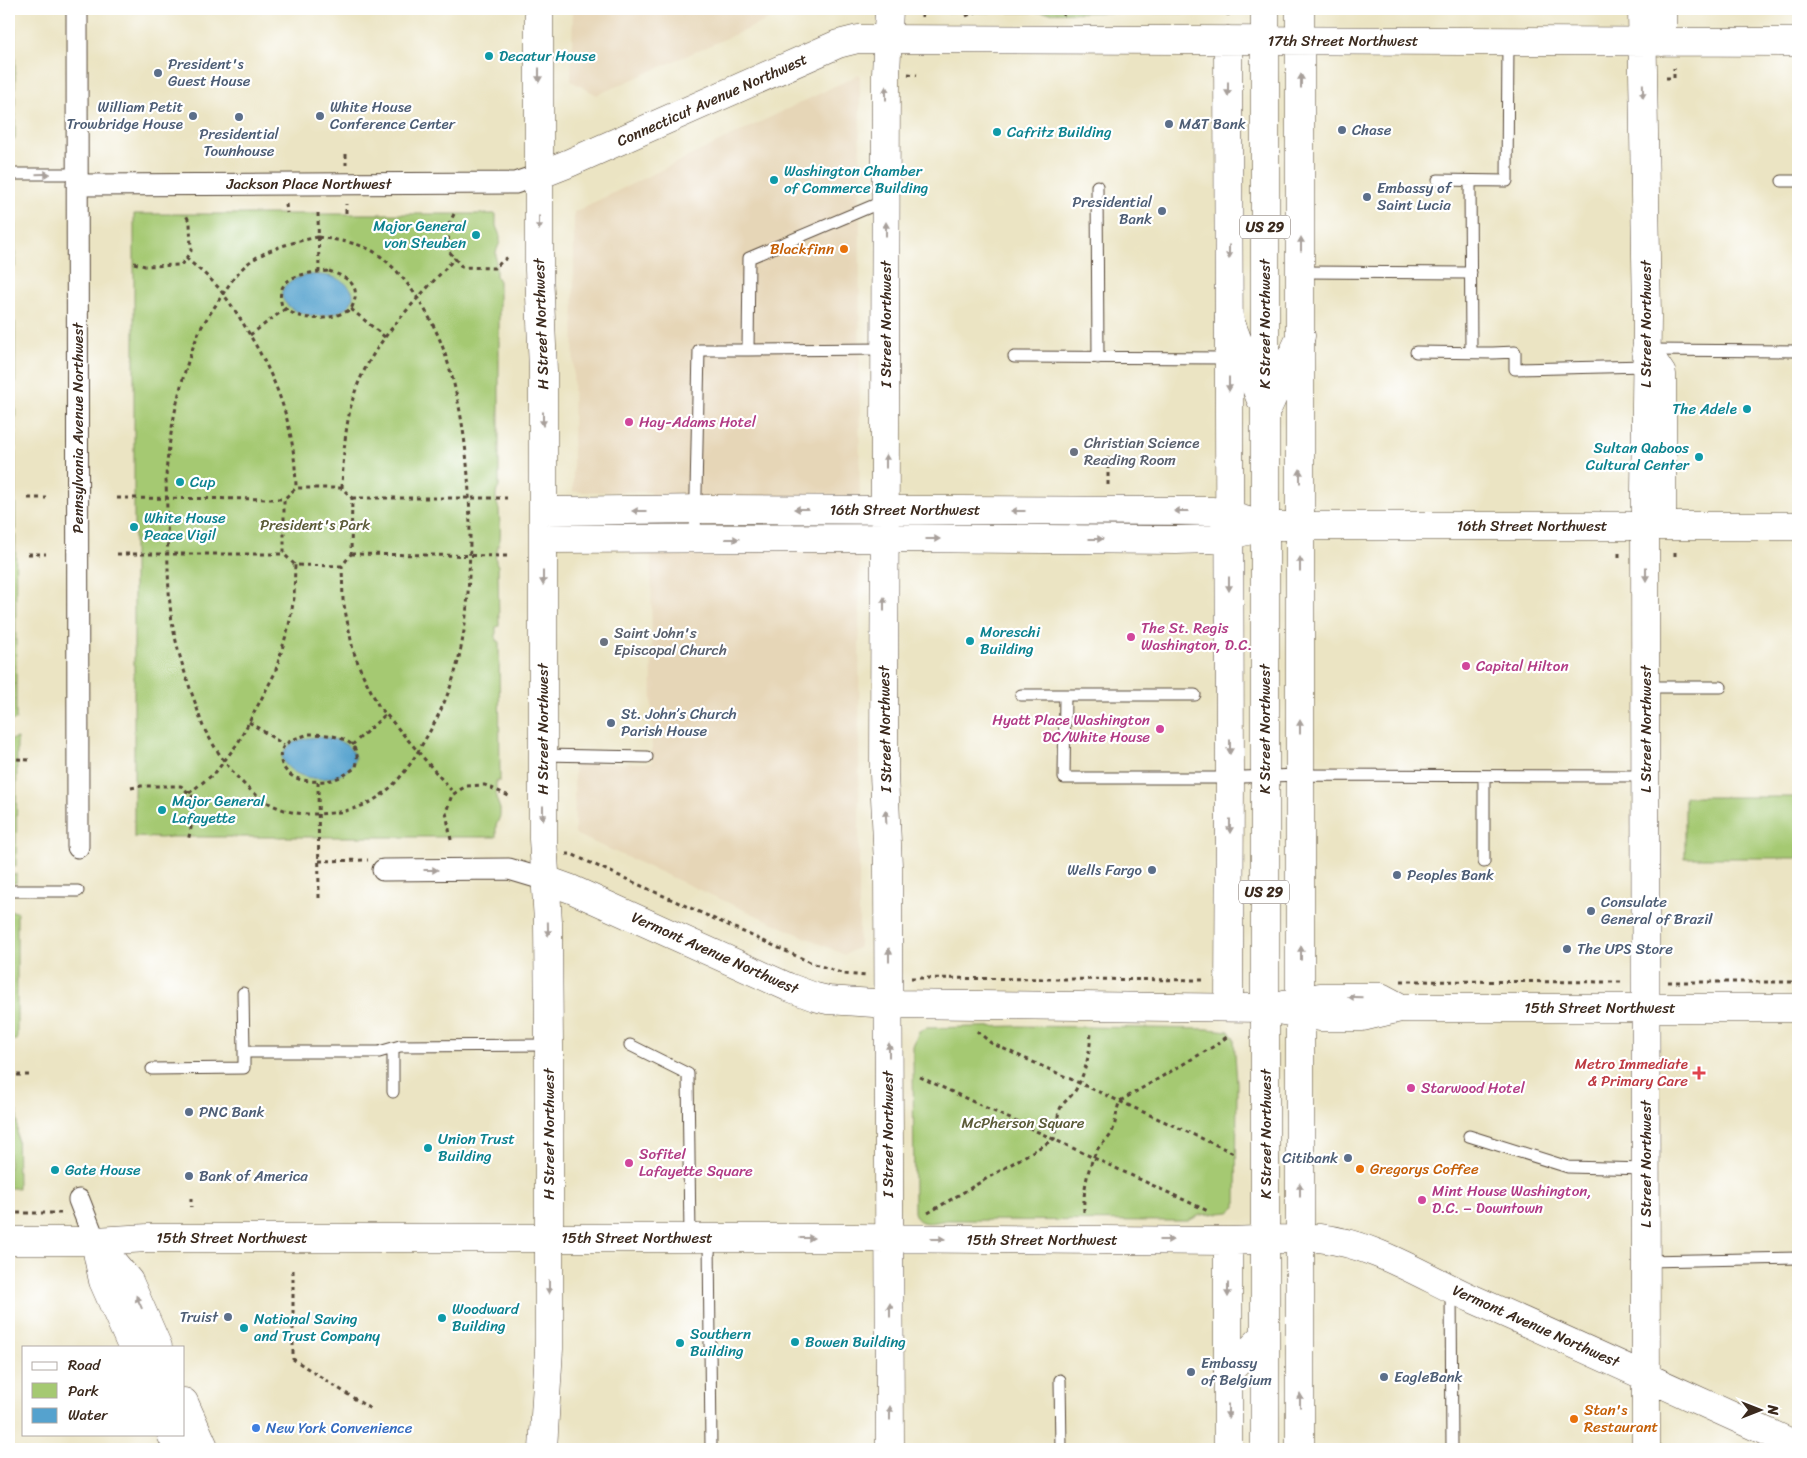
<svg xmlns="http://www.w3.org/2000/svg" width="1807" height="1458" font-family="Sriracha,sans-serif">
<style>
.built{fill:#e6d6b7}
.green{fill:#a5c972;stroke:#707a48}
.water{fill:#55a2ce;stroke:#486676}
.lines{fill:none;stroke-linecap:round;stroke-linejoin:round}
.lane-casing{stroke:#554637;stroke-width:13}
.street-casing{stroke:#554637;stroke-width:23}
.secondary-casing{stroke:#554637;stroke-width:29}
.primary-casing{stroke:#554637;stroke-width:29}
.highway-casing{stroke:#554637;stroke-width:29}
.path{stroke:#554637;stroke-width:3;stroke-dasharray:4 4;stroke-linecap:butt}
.lane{stroke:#fff;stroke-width:11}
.street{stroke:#fff;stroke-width:21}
.secondary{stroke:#fff;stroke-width:28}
.primary{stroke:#fff;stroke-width:28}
.highway{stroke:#fff;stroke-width:28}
.oneway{fill:#a79f9a}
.culture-dot{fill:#0f9aa8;stroke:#fff;stroke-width:2}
.service-dot{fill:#5c6f8a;stroke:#fff;stroke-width:2}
.food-dot{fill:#e8710a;stroke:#fff;stroke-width:2}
.hotel-dot{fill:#d1479c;stroke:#fff;stroke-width:2}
.worship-dot{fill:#6b7280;stroke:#fff;stroke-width:2}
.health-dot{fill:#e0444e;stroke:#fff;stroke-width:2}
.shop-dot{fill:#3f7fe0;stroke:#fff;stroke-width:2}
.labels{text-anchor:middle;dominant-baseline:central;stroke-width:4.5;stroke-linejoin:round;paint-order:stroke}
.shield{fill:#fff;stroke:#766a62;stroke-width:1}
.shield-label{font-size:14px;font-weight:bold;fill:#3b2a1e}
.street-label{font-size:15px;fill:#3b2a1e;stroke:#fff}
.culture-label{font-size:15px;fill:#0d838f;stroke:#fff;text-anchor:start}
.service-label{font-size:15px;fill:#4e5e75;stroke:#fff;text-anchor:start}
.food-label{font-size:15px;fill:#c56008;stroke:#fff;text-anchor:start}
.hotel-label{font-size:15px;fill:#b23c85;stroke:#fff;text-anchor:start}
.worship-label{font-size:15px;fill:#5b616d;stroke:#fff;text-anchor:start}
.park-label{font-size:15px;fill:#5b5a37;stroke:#fff}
.health-label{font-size:15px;fill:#be3a42;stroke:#fff;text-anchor:end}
.shop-label{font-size:15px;fill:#366cbe;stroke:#fff;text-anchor:start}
</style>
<rect width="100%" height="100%" fill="#fff"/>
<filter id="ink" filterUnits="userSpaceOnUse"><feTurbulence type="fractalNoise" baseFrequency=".02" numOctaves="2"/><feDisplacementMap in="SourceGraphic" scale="10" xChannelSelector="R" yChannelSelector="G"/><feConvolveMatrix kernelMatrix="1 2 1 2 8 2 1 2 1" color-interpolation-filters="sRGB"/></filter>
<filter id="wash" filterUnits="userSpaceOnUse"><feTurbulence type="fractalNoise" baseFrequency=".0096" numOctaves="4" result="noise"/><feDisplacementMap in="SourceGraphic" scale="20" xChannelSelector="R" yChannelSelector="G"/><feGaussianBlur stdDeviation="1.12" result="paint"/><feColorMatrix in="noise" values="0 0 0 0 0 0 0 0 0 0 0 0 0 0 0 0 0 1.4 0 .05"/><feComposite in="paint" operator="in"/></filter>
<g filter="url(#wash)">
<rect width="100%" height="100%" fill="#ebe4c3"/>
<!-- built -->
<path class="built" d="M573,9h220l-196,86 -26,-14z
M860,74l-1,873 -14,8 -270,-121 -1,-71h78l-1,-271h-78l1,-280z"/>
<!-- green -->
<path class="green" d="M926,9h293l-9,4 -284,-1z
M9,28h6v111h-6z
M9,151l1,53h5v63l-5,-1v57l5,-1 1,398 -6,1v19l7,-2 -1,128 -4,1v7h4v9h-6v28l7,1v128h-8z
M134,214h362v12l4,10v6l-4,10v24l3,5v206c-5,7 -3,15 0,22 0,9 3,26 0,34 -2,7 -6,15 -1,23l1,60 -3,1v14h3l1,140h-4v17l4,11v7l-4,10v11h-325l-10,1 -27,-1z
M1685,797h113v61h-113z
M1020,1026l188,3 21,2 5,8 3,44 -1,124 -7,5 -29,3 -12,6 -241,-1c-13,2 -29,8 -33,-8l-1,-166 6,-15 8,-3z
M9,1112h8l1,76h-9z"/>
<!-- water -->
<path class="water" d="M307,275c16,-1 38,1 46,18 1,10 -6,16 -15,19 -42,16 -85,-24 -31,-37z
M319,737c14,1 32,5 36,21 -7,28 -63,27 -73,0 4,-17 22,-20 37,-21z"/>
</g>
<g filter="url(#ink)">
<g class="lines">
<defs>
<path id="lane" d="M9,174h68
M1438,180l69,1 1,-140
M1470,181l1,171
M1782,181h16
M1097,186l1,172
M884,201l-135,57 -1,92 138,-1
M1301,272l170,1
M1648,350l150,1
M1416,352l77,1 22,-1v17l131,-3
M1014,357l215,1
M695,539l4,-189h49
M1646,687h75
M1021,695h174
M1065,695l-1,83h151l85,-3 346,1
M543,755l104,2
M1484,776v86
M9,891h69
M243,993l1,59h135l21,-6 149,-1
M630,1045l58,29 2,164
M393,1048v44
M152,1069l92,-1v-16
M1469,1136l99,31 78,2
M709,1238l2,211
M1646,1261l152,-3
M1451,1289l1,160
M1060,1380l1,69"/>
<path id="street" d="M77,9l1,838
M77,185l438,-2 24,-8
M383,870l126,-1 37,11
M79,1200l16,41"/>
<path id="secondary" d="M539,9v261l4,101v468l5,83 1,123v304l-6,100
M889,9l-3,65 -2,700 4,92 2,583
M1642,9l5,308 -2,176 1,956
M1662,9v33
M1228,40l2,737 -1,230
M539,175l28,-11 271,-120 20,-5 940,3
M543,511l165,-2 505,2 52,15
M543,539l341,-1 292,2 37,-1 34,-8
M546,880l25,9 217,98 27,10 13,3 61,4 376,4 55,9h43l38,-9h397
M1284,1004l36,-7h61l17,9
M9,1241h86l53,-3h705l375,3 91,-3c56,6 105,39 154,61 109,48 217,98 325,147
M95,1241l34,40 29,66
M1228,1241v208
M95,1242l8,39 29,66
M184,1402l21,47
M171,1434l7,15
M1300,1449v-1440"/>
<path id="primary" d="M1646,350l16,24v152
M1265,526h533"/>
<path id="highway" d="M1265,9v1440
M1229,318l31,80
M1269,405l32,-69
M1228,1372l36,-36"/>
</defs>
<!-- lane casing -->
<use href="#lane" class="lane-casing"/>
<!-- street casing -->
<use href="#street" class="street-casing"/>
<!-- secondary casing -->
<use href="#secondary" class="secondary-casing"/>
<!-- primary casing -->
<use href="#primary" class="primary-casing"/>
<!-- highway casing -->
<use href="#highway" class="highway-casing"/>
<!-- path -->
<path class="path" d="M915,9l7,4v4
M1219,9l9,5v4
M966,16l16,-7
M1063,16l2,-7
M908,74l9,1
M1666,78h8v-10
M346,154v11
M286,204l1,9
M318,213l1,59
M346,213v-9
M454,214l-5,10 -1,26 14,17 32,1 14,-11
M318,237c24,4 49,6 67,23 27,23 51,64 61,97 20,60 24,123 24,185 -1,48 -3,97 -19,143 -7,20 -17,40 -28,58 -28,50 -55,72 -115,71 -48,-1 -81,-44 -102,-82 -5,-8 -7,-18 -10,-27 -10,-27 -19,-55 -24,-83 -5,-36 -4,-72 -5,-108 0,-17 -2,-34 0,-51 5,-44 15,-92 33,-133 5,-10 13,-20 19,-30 9,-14 19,-30 32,-39 21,-14 43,-19 67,-24z
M186,258c10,9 22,18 31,28 13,16 24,33 34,51 29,49 44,93 45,151
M134,263l11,3 36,-1 10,-14 -1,-28 -5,-10
M329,271c20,7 34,15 22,38 -21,12 -50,14 -69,-3 -9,-31 24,-33 47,-35z
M351,309l35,29
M250,335l35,-26
M1108,457v31
M342,488c1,-24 2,-49 7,-73 11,-63 64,-111 106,-157
M28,498h18
M117,498l167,1
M352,498h155
M1675,552v6
M1619,553v5
M28,554h18
M117,554h167
M351,554l156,2
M342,566l-47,-1 -11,-11v-55l12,-11h46l10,10 -1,56 -9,12 1,34 10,50 8,21 17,34 73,85
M249,722l35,23
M309,734c21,0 55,3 47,33 -8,6 -15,11 -25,13 -9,2 -26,2 -35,-2 -12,-5 -21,-20 -12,-32 6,-7 17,-9 25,-12z
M352,745l34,-31
M17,759l12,1
M318,782l1,116
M131,788l10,-2h40l13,12 -3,30 -3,13
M189,793l26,-20 23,-30 37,-70 14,-48 5,-27 1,-33
M451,840l-5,-28 6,-17 14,-9 19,-1 24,11
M566,854h5l241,109 32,11 23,2
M319,861l49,-1
M911,978l296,2
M1401,981l224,1
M1668,982h130
M977,1031l14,12 245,111
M9,1075h22
M920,1077l290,135
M191,1198v9
M1084,1212c-1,-21 3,-43 13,-62 4,-7 12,-10 15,-18 5,-10 3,-20 8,-31l96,-56 12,-9
M9,1213h54
M928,1213l126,-74c4,-10 2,-20 6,-30 3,-7 10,-11 15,-18 11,-19 15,-38 16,-60
M293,1270v89l79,51"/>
<!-- lane -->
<use href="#lane" class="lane"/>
<!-- street -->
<use href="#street" class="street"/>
<!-- secondary -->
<use href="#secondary" class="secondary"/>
<!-- primary -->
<use href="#primary" class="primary"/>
<!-- highway -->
<use href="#highway" class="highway"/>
</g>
<!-- one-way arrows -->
<defs><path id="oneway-solid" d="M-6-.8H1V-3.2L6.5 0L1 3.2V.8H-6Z" transform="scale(1.25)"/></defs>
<g class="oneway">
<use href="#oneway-solid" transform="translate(539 75) rotate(90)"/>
<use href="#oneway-solid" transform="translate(1301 81) rotate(-90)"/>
<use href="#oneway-solid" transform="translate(1228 89) rotate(90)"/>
<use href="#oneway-solid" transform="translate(1643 91) rotate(89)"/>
<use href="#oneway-solid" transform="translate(886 93) rotate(-90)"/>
<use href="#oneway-solid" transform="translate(43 174) rotate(-1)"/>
<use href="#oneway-solid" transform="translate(539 223) rotate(90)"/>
<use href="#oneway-solid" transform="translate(886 229) rotate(-90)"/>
<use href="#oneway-solid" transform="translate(1301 244) rotate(-90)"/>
<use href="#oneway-solid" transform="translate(1229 252) rotate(90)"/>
<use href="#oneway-solid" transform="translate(1229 384) rotate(90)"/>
<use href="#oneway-solid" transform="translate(543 419) rotate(90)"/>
<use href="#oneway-solid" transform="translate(886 461) rotate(-90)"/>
<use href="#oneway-solid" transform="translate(1300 476) rotate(-90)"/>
<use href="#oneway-solid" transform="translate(801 509) rotate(-180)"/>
<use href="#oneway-solid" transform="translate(639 511) rotate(180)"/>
<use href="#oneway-solid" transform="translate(1018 511) rotate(-180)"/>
<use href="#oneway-solid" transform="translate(1181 511) rotate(-180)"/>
<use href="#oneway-solid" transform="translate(732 539)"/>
<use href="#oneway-solid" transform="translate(933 539)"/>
<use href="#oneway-solid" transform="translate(1096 539)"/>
<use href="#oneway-solid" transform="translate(1300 564) rotate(-90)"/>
<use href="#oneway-solid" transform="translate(1646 574) rotate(90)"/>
<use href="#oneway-solid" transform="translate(543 578) rotate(90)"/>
<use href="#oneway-solid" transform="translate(1229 584) rotate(90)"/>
<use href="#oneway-solid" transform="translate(884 604) rotate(-90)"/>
<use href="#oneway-solid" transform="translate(1300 727) rotate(-90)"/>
<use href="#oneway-solid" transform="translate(1230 747) rotate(90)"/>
<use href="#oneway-solid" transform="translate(543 813) rotate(90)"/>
<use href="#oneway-solid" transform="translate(886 817) rotate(-93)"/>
<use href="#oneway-solid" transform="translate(1230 826) rotate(90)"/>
<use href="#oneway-solid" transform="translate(431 870)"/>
<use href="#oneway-solid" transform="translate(548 929) rotate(89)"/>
<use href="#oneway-solid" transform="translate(1301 953) rotate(-90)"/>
<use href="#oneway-solid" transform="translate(889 955) rotate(-90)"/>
<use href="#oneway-solid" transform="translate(1355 997) rotate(-179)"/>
<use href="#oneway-solid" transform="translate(889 1050) rotate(-90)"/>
<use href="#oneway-solid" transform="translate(1300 1190) rotate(-90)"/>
<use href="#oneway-solid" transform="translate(807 1238)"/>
<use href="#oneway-solid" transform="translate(938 1239)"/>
<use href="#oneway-solid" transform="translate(1166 1240)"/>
<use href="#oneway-solid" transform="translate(549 1287) rotate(90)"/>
<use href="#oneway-solid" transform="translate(1228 1290) rotate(90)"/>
<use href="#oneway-solid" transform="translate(139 1302) rotate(-114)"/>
<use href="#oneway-solid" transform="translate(890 1310) rotate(-90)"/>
<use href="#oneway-solid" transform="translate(1300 1400) rotate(-90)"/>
<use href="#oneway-solid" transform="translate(1228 1411) rotate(90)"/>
<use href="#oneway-solid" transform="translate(890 1413) rotate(-90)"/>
</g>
</g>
<!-- markers -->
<g class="culture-dot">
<circle cx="489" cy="56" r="5"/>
<circle cx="997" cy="132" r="5"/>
<circle cx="774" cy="180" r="5"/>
<circle cx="476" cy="235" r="5"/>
<circle cx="1747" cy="409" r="5"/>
<circle cx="1699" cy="457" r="5"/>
<circle cx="180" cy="482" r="5"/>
<circle cx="134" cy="527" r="5"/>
<circle cx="970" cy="641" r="5"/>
<circle cx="162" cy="810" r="5"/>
<circle cx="428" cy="1148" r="5"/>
<circle cx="55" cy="1170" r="5"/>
<circle cx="442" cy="1318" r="5"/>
<circle cx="244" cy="1328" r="5"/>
<circle cx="795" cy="1342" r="5"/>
<circle cx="680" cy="1343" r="5"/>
</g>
<g class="service-dot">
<circle cx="158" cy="73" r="5"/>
<circle cx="193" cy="116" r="5"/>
<circle cx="320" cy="116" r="5"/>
<circle cx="239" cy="117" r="5"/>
<circle cx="1169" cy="124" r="5"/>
<circle cx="1342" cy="130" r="5"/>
<circle cx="1367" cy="197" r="5"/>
<circle cx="1162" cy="211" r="5"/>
<circle cx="611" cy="723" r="5"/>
<circle cx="1152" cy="870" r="5"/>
<circle cx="1397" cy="875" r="5"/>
<circle cx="1591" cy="911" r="5"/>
<circle cx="1567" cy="949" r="5"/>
<circle cx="189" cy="1112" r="5"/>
<circle cx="1348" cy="1158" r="5"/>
<circle cx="189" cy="1176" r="5"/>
<circle cx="228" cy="1317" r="5"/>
<circle cx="1191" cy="1372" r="5"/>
<circle cx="1384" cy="1377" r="5"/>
</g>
<g class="food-dot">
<circle cx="844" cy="249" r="5"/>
<circle cx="1360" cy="1169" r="5"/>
<circle cx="1574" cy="1419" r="5"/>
</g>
<g class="hotel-dot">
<circle cx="629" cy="422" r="5"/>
<circle cx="1131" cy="637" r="5"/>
<circle cx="1466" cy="666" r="5"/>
<circle cx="1160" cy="729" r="5"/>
<circle cx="1411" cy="1088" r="5"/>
<circle cx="629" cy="1163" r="5"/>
<circle cx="1422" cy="1200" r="5"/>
</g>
<g class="worship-dot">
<circle cx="1074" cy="452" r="5"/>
<circle cx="604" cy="642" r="5"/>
</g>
<path class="health-dot" d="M1696.5 1065.5h5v5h5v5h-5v5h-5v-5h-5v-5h5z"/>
<circle class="shop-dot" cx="256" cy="1428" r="5"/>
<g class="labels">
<!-- shield labels -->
<g class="shield">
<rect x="1240" y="215.5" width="50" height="23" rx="4"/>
<rect x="1239" y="880.5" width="50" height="23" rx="4"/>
</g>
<g class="shield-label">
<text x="1265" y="227">US 29</text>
<text x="1264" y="892">US 29</text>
</g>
<!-- street labels -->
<g class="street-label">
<text x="1343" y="41">17th Street Northwest</text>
<text transform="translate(712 100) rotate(-24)">Connecticut Avenue Northwest</text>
<text x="309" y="184">Jackson Place Northwest</text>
<text transform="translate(541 324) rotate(-92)">H Street Northwest</text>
<text transform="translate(886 324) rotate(-90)">I Street Northwest</text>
<text transform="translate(1265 324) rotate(-90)">K Street Northwest</text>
<text transform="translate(1646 324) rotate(-90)">L Street Northwest</text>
<text transform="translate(78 428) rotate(-90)">Pennsylvania Avenue Northwest</text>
<text x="905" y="510">16th Street Northwest</text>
<text x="1532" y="526">16th Street Northwest</text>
<text transform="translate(543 729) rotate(-90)">H Street Northwest</text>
<text transform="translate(885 729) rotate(-91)">I Street Northwest</text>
<text transform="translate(1265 729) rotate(-90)">K Street Northwest</text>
<text transform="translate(1646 729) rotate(-90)">L Street Northwest</text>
<text transform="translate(715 953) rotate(24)">Vermont Avenue Northwest</text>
<text x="1600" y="1008">15th Street Northwest</text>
<text transform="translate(549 1134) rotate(-90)">H Street Northwest</text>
<text transform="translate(888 1134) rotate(-90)">I Street Northwest</text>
<text transform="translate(1266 1134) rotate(-90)">K Street Northwest</text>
<text transform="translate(1646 1164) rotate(-90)">L Street Northwest</text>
<text x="232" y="1238">15th Street Northwest</text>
<text x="637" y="1238">15th Street Northwest</text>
<text x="1042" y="1240">15th Street Northwest</text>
<text transform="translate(1536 1326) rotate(24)">Vermont Avenue Northwest</text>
</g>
<!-- culture labels -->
<g class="culture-label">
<text x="499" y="56">Decatur House</text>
<text x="1007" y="132">Cafritz Building</text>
<text x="784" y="171">Washington Chamber<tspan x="784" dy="17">of Commerce Building</tspan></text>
<text x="466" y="226" text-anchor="end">Major General<tspan x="466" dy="17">von Steuben</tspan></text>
<text x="1737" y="409" text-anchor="end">The Adele</text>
<text x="1689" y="448" text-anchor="end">Sultan Qaboos<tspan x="1689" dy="17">Cultural Center</tspan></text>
<text x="190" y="482">Cup</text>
<text x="144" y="518">White House<tspan x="144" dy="17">Peace Vigil</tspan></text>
<text x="980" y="632">Moreschi<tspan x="980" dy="17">Building</tspan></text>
<text x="172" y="801">Major General<tspan x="172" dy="17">Lafayette</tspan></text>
<text x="438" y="1139">Union Trust<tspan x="438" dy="17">Building</tspan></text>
<text x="65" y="1170">Gate House</text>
<text x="452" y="1309">Woodward<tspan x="452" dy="17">Building</tspan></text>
<text x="254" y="1319">National Saving<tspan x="254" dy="17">and Trust Company</tspan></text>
<text x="690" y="1334">Southern<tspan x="690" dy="17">Building</tspan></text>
<text x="805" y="1342">Bowen Building</text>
</g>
<!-- service labels -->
<g class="service-label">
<text x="168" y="64">President's<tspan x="168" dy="17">Guest House</tspan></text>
<text x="183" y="107" text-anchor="end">William Petit<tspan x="183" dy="17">Trowbridge House</tspan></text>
<text x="330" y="107">White House<tspan x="330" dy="17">Conference Center</tspan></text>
<text x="1179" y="124">M&amp;T Bank</text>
<text x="1352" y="130">Chase</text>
<text x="239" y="134" text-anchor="middle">Presidential<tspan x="239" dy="17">Townhouse</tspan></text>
<text x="1377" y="188">Embassy of<tspan x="1377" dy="17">Saint Lucia</tspan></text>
<text x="1152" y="202" text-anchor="end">Presidential<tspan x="1152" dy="17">Bank</tspan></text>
<text x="621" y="714">St. John’s Church<tspan x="621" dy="17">Parish House</tspan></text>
<text x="1142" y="870" text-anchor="end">Wells Fargo</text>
<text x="1407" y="875">Peoples Bank</text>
<text x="1601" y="902">Consulate<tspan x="1601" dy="17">General of Brazil</tspan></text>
<text x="1577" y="949">The UPS Store</text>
<text x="199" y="1112">PNC Bank</text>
<text x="1338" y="1158" text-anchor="end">Citibank</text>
<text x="199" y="1176">Bank of America</text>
<text x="218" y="1317" text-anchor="end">Truist</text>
<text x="1201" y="1363">Embassy<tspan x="1201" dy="17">of Belgium</tspan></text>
<text x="1394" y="1377">EagleBank</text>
</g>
<!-- food labels -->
<g class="food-label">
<text x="834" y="249" text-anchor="end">Blackfinn</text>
<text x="1370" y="1169">Gregorys Coffee</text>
<text x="1584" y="1410">Stan's<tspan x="1584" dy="17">Restaurant</tspan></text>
</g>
<!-- hotel labels -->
<g class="hotel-label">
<text x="639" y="422">Hay-Adams Hotel</text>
<text x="1141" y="628">The St. Regis<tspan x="1141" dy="17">Washington, D.C.</tspan></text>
<text x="1476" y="666">Capital Hilton</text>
<text x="1150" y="720" text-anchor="end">Hyatt Place Washington<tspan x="1150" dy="17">DC/White House</tspan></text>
<text x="1421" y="1088">Starwood Hotel</text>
<text x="639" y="1154">Sofitel<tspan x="639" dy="17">Lafayette Square</tspan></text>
<text x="1432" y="1191">Mint House Washington,<tspan x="1432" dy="17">D.C. – Downtown</tspan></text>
</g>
<!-- worship labels -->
<g class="worship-label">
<text x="1084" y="443">Christian Science<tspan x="1084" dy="17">Reading Room</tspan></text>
<text x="614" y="633">Saint John's<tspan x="614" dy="17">Episcopal Church</tspan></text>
</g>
<!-- park labels -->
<g class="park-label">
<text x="315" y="525">President's Park</text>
<text x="1023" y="1123">McPherson Square</text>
</g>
<!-- health labels -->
<g class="health-label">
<text x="1688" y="1064">Metro Immediate<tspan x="1688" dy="17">&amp; Primary Care</tspan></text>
</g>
<!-- shop labels -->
<g class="shop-label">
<text x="266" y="1428">New York Convenience</text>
</g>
</g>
<!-- margin -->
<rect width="1807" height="1458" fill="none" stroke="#fff" stroke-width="30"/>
<!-- legend -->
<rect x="22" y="1346" width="162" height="90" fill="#ffffff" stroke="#b1aaa5"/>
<rect x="32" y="1362" width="25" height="8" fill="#ffffff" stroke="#b1aaa5"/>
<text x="68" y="1370" font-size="15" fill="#3b2a1e">Road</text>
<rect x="32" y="1383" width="25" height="15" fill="#a5c972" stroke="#b1aaa5"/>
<text x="68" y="1396" font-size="15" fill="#3b2a1e">Park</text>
<rect x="32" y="1408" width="25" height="15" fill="#55a2ce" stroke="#b1aaa5"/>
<text x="68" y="1420" font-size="15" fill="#3b2a1e">Water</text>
<!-- north arrow -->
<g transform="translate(1760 1410) rotate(90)" stroke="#ffffff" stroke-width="4" paint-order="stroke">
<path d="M0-4L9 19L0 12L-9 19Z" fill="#3b2a1e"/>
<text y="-8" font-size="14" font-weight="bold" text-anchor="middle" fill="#3b2a1e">N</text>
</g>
</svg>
